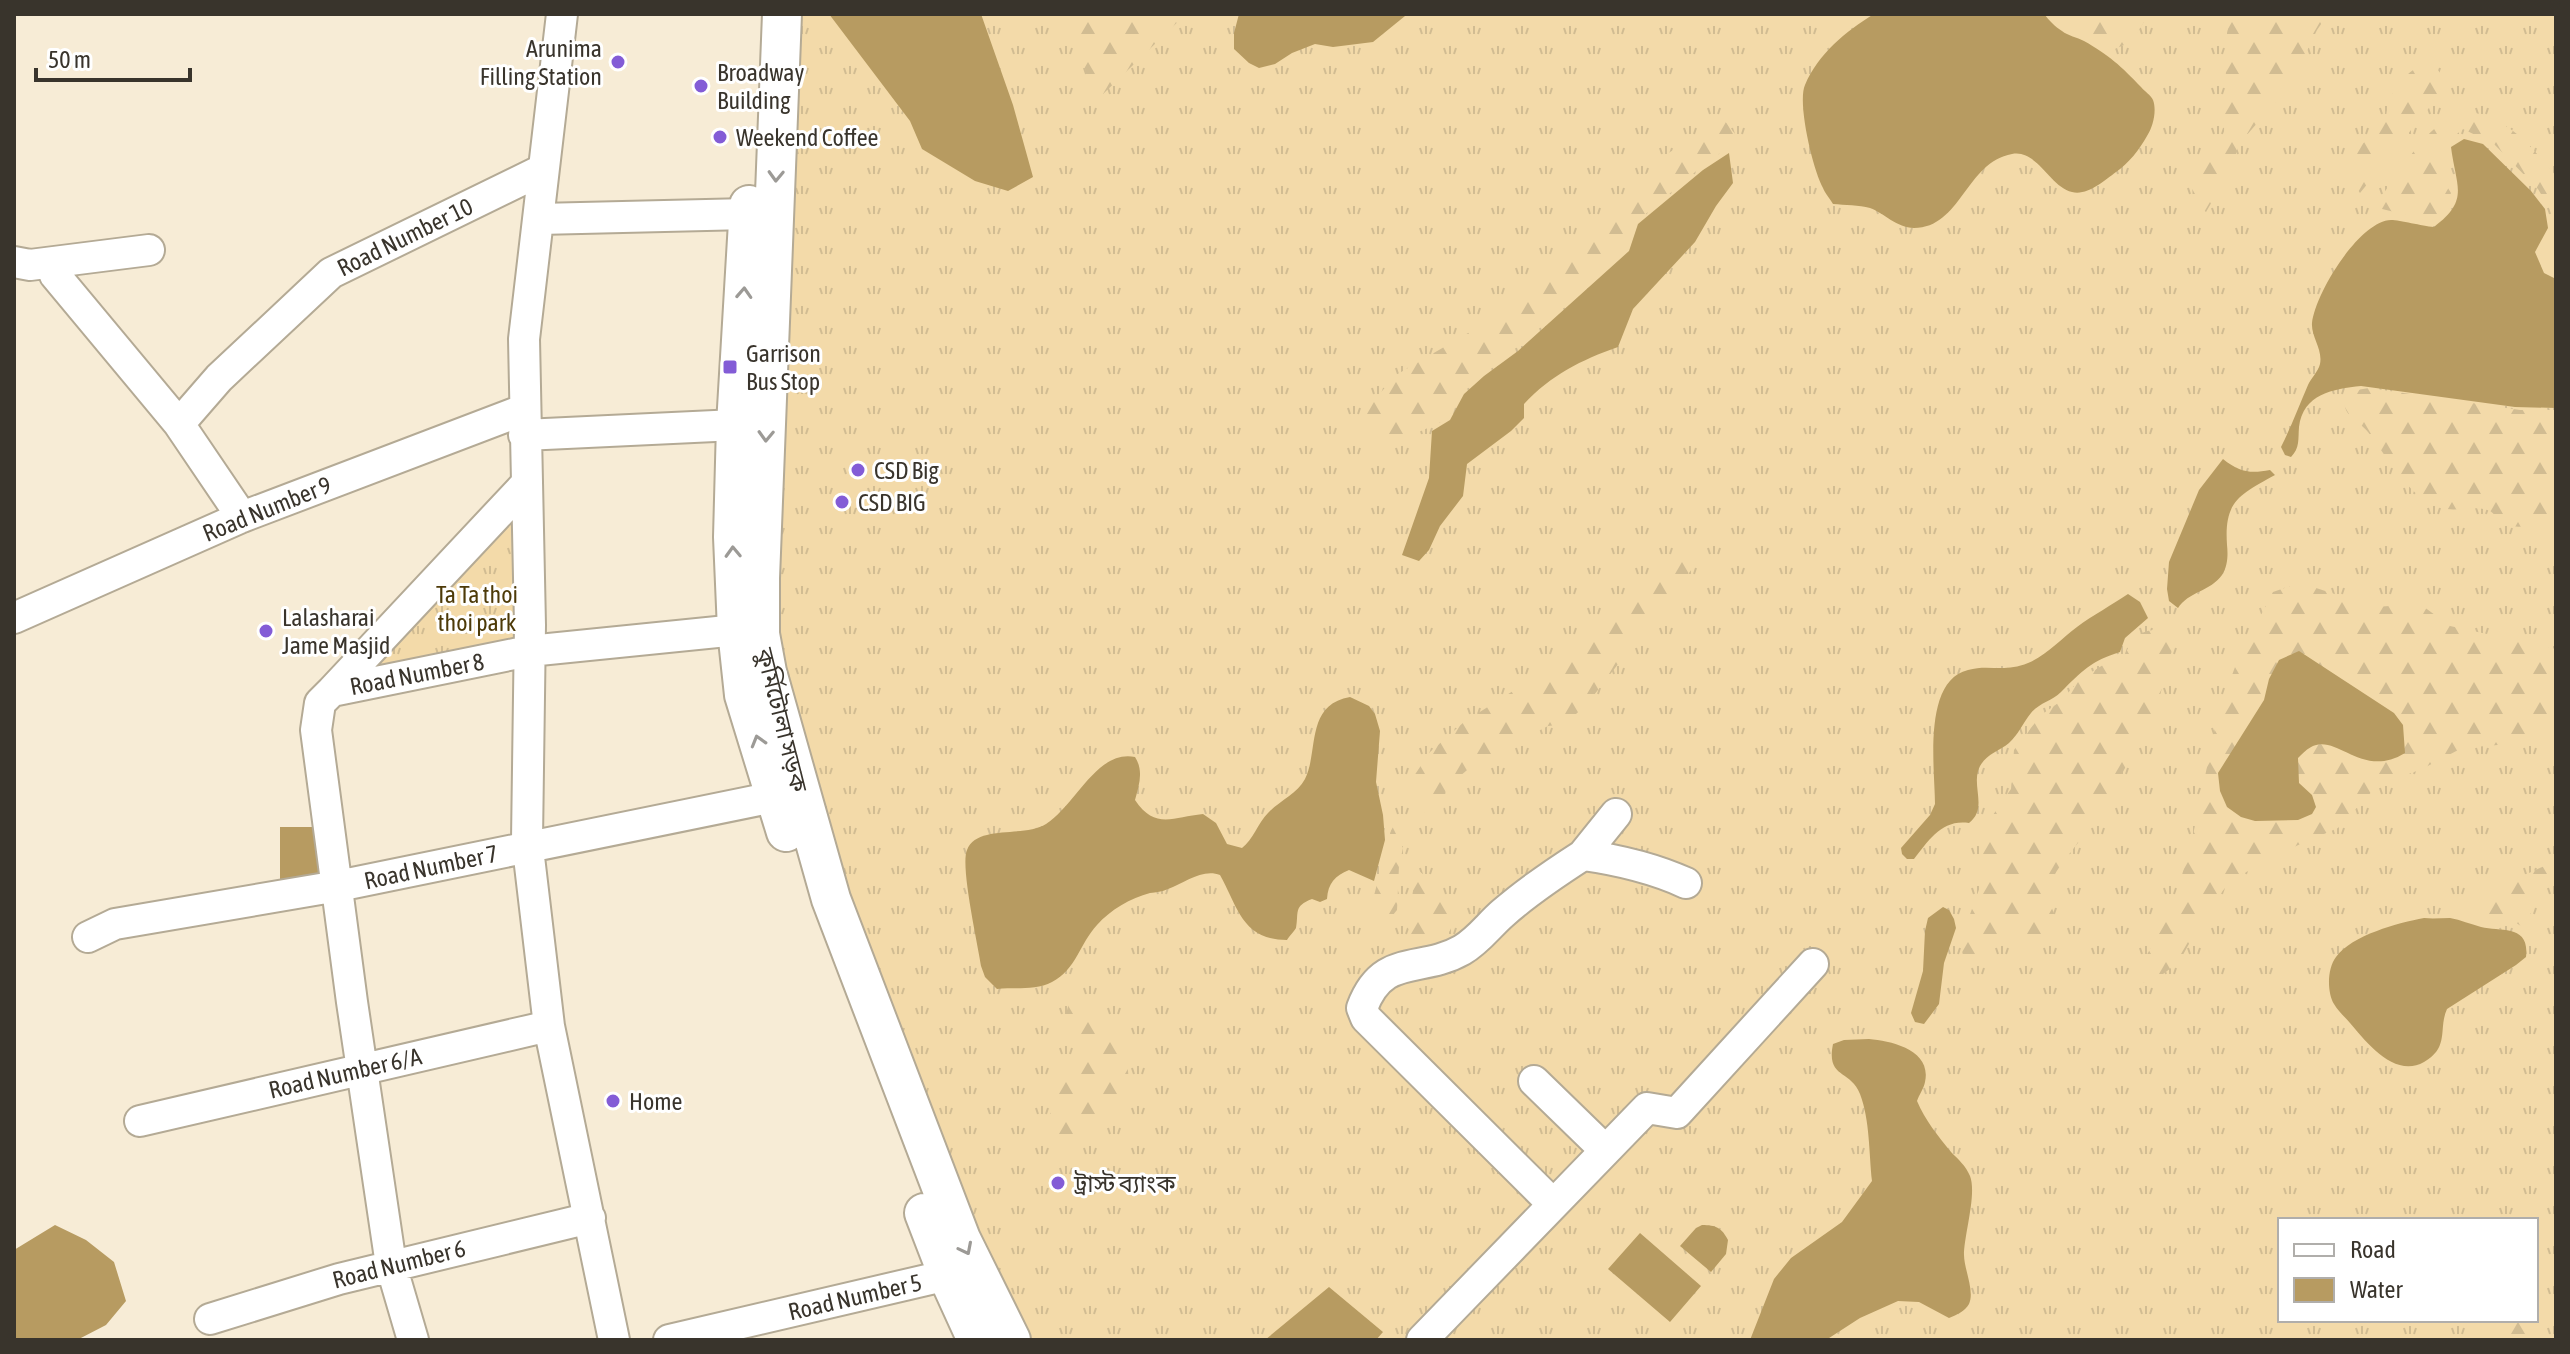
<svg xmlns="http://www.w3.org/2000/svg" width="2570" height="1354" font-family="'Asap Condensed','Noto Sans Bengali',sans-serif">
<style>
.grass{fill:url(#grass-tufts);fill-rule:evenodd}
.forest{fill:url(#forest-firs)}
.water{fill:#b79b61}
.lines{fill:none;stroke-linecap:round;stroke-linejoin:round}
.minor-casing{stroke:#b4aa95;stroke-width:34}
.major-casing{stroke:#b4aa95;stroke-width:42}
.minor{stroke:#fff;stroke-width:30}
.major{stroke:#fff;stroke-width:38}
.oneway{stroke:#9c9a96}
.poi-dot{fill:#835cd6;stroke:#fff;stroke-width:3}
.labels{text-anchor:middle;dominant-baseline:central;stroke-width:6;stroke-linejoin:round;paint-order:stroke}
.poi-label{font-size:24px;fill:#39342c;stroke:#fff;text-anchor:start}
.street-label{font-size:24px;fill:#39342c;stroke:#fff}
.park-label{font-size:24px;fill:#4d3a08;stroke:#fff}
</style>
<defs>
<pattern id="grass-tufts" width="24" height="20" patternUnits="userSpaceOnUse" patternTransform="scale(2)"><rect width="24" height="20" fill="#f3daa9"/><path d="M3 7l-1-3M5 7V3M7 7l1-3M15 17l-1-3M17 17v-4M19 17l1-3" fill="none" stroke="#d1bc92"/></pattern>
<pattern id="forest-firs" width="22" height="20" patternUnits="userSpaceOnUse" patternTransform="scale(2)"><rect width="22" height="20" fill="#f3daa9"/><path d="M5 1l3.5 6h-7zM16 11l3.5 6h-7z" fill="#d1bc92"/></pattern>
</defs>
<rect width="100%" height="100%" fill="#f7ecd6"/>
<!-- grass -->
<path class="grass" d="M787,14h1769v1326h-1532l-137,-325 -112,-354zM2280,1220h256v100h-256z
M520,497l4,148 -179,38z"/>
<!-- forest -->
<path class="forest" d="M1068,14h118l-84,81 -15,-18 -13,-52z
M2051,14h98l-18,28 -21,9 -44,-22z
M2231,14h97l-11,16 -26,54 -52,60 -7,23 -26,45 -13,-11 -1,-17 14,-27 18,-24 3,-100z
M2432,61l10,15 8,6 -90,111 -7,-10 -3,-27 36,-35c0,-27 20,-53 46,-60z
M2466,112c39,2 66,35 90,64v43l-18,-30 -44,-45 -31,-15c-26,21 -31,33 -12,64l-8,19 -16,8 -53,-13c18,-24 48,-75 74,-88 6,-3 12,-5 18,-7z
M1725,121l14,18 -38,28 -66,56 -9,25 -57,55 -107,90 -14,26 -45,20 -29,3 -11,-21 6,-15 27,-31 91,-53 183,-170z
M2556,221v51c-22,-19 -7,-29 0,-51z
M2369,388l151,22h36v140l-20,-14 -7,-10c-11,1 -21,2 -30,-6 -3,-2 -5,-7 -9,-9 -12,-6 -30,0 -43,-2 -36,-5 -59,-52 -79,-77 -13,-16 -27,-14 -23,-40z
M1688,552l11,8 -112,144 -22,20 -17,2 -75,39 -27,23 -3,24 -18,1 -15,-31 20,-30 34,-30 112,-71 14,-18 18,-16 15,-4z
M2290,586h20l64,21 46,-3 30,22 106,23v91l-94,8 -40,21 -45,17 -39,42 -42,18 -65,34 -25,33 -27,49 -24,18 -25,5 42,-75 20,-70 26,-127 20,-54 35,-67z
M2169,628l4,18 -15,57 -10,21 -47,90 -39,49 -13,20 1,20 12,32 -21,12 -23,-12c-19,7 -34,20 -53,29l-5,-22 25,-69 -8,-35 34,-49 3,-39 27,-35 20,-14 19,-22 28,-17 16,-5c11,-26 17,-26 45,-29z
M1392,826l11,22 -4,18 -2,44 -13,16 -15,-11z
M2555,861l1,10 -20,28 -11,30c-4,-3 -8,-6 -12,-8 -20,-5 -29,10 -46,-12l25,-19z
M1416,868l13,12 25,40c-4,16 -14,25 -31,26l-9,-7 -6,-11z
M1071,996l19,4c21,26 43,55 38,91l-39,29 -23,24h-20l5,-35 7,-21 24,-33c-25,-22 -19,-29 -11,-59z
M2490,1320h34l4,20h-48l4,-14z"/>
<!-- water -->
<path class="water" d="M829,14h152l32,91 20,72 -25,14 -33,-10 -53,-32 -12,-28z
M1239,14h166v2l-32,26 -40,5 -18,-3 -23,9 -17,11 -16,4 -10,-5 -15,-14v-16z
M1874,14h170c5,6 11,13 18,17 6,5 15,6 22,10 25,14 37,25 57,46 3,4 10,8 12,13 4,11 0,27 -6,36 -8,14 -18,27 -31,36 -12,9 -29,24 -44,20 -22,-5 -35,-43 -60,-38 -46,8 -51,74 -98,74 -17,0 -30,-15 -44,-20 -11,-3 -25,-3 -37,-4 -3,-5 -8,-11 -10,-16 -10,-18 -26,-85 -18,-103 13,-31 41,-54 69,-71z
M2464,139l19,5 48,47 14,18 3,19 -13,24 9,21 12,6v129l-41,-1 -154,-21c-28,3 -58,8 -62,41 -1,12 1,21 -8,30l-6,-2 -4,-8c10,-20 18,-41 27,-62 3,-7 10,-13 12,-21 3,-15 -9,-27 -8,-41 3,-29 47,-102 79,-103 9,0 31,6 43,7 36,-27 22,-40 17,-80z
M1729,153l4,30 -17,23 -21,36 -62,67 -15,38c-37,13 -67,28 -94,57v14l-13,13 -44,33 -4,32 -23,30 -11,24 -10,11 -17,-6 27,-77 3,-47 18,-11 14,-26 20,-18 34,-25 111,-100 9,-27 65,-54z
M2223,459c16,13 27,15 47,11l5,5c-36,20 -51,26 -48,70 1,9 1,21 -5,30 -11,16 -34,17 -44,33l-9,-7 -2,-12 2,-27 30,-72z
M2128,594l12,8 8,16 -23,20 -5,14c-29,9 -38,19 -59,40 -9,9 -22,11 -30,21 -8,10 -13,22 -22,30 -11,9 -26,12 -31,28 -5,18 9,38 -9,52 -27,-4 -40,17 -55,36h-7l-5,-5 -1,-6 29,-33 5,-11c0,-34 -13,-123 33,-134 21,-6 36,3 60,-7 19,-8 33,-24 49,-36 16,-12 35,-22 51,-33z
M2299,651l95,62 9,12 2,28c-42,26 -67,-18 -92,-7 -5,2 -11,8 -15,12l1,25 13,12 4,12 -4,7 -14,6 -43,1 -14,-4 -14,-10 -7,-16 -2,-18 46,-73 5,-21 10,-19z
M1350,697l19,9 6,8 5,17 -4,51 7,33 2,25 -11,41 -25,-11c-14,6 -21,13 -22,29l-7,3 -8,-3c-19,7 -13,14 -16,29 -1,2 -8,10 -9,12 -45,0 -49,-33 -67,-65 -17,-7 -36,8 -52,14 -6,3 -12,3 -18,4 -19,5 -40,17 -53,32 -17,18 -21,45 -45,57 -17,9 -37,5 -55,7l-12,-12 -4,-11c-3,-21 -21,-100 -14,-116 10,-26 57,-12 79,-26 29,-18 51,-75 89,-67 9,14 4,28 0,43 20,30 38,17 68,14l13,9 11,21 15,4c11,-8 16,-25 26,-35 11,-12 29,-19 37,-34 14,-28 0,-74 45,-82z
M280,827h39l1,53h-40z
M1943,907l6,3 5,9 2,9 -12,35 -5,41 -15,20 -9,-2 -4,-9 12,-42 2,-40 3,-13z
M2424,918c9,1 17,0 26,0 11,2 20,6 31,9 20,5 49,-3 45,30l-10,8 -69,44c-9,20 3,38 -23,53 -29,17 -58,-20 -74,-39 -5,-6 -12,-12 -16,-19 -7,-12 -7,-35 2,-47 16,-22 62,-34 88,-39z
M1869,1039c23,2 63,11 56,43 -1,6 -6,13 -8,19 8,19 21,35 34,51 7,7 15,14 19,24 7,18 -6,59 -6,79 0,14 11,36 5,49 -4,7 -12,11 -20,14l-30,-16 -21,-1 -38,17 -34,22h-76l24,-61 17,-21 51,-36 30,-41c-3,-27 -2,-61 -12,-87 -10,-25 -34,-15 -27,-50l11,-4z
M55,1225l31,15 28,22 12,39 -20,24 -29,15h-63v-90z
M1702,1225c14,0 20,3 26,15l-2,14 -15,18 -31,-26 16,-18z
M1640,1233l61,53 -31,36 -62,-53z
M1329,1287l54,45 -7,8h-111z"/>
<g class="lines">
<defs>
<path id="minor" d="M562,14l-38,325 6,286 -3,215 22,186 65,314
M539,219l209,-5
M14,262l16,3 119,-15
M55,275l124,149
M524,435l212,-10
M526,484l-194,207 197,-40 208,-21
M242,517l-63,-93 40,-46 112,-105 211,-103
M14,618l228,-101 281,-107
M332,691l-12,12 -4,27 36,272 39,263 22,75
M1583,855l33,-41
M88,937l27,-13 223,-38 436,-89
M1534,1081l71,69
M140,1121l409,-95
M1553,1204l-187,-186 -4,-10c21,-56 58,-34 100,-58 17,-10 27,-25 41,-37 25,-22 52,-40 80,-58 36,5 70,13 103,28
M210,1319l129,-40 251,-61
M669,1340l279,-65
M1422,1340l225,-232 30,5 136,-149"/>
<path id="major" d="M782,14l-22,564v56l7,38 64,227 130,340 50,101
M749,205l-13,220 -3,112 4,93 7,65 42,137
M924,1213l27,70 26,57"/>
</defs>
<!-- minor casing -->
<use href="#minor" class="minor-casing"/>
<!-- major casing -->
<use href="#major" class="major-casing"/>
<!-- minor -->
<use href="#minor" class="minor"/>
<!-- major -->
<use href="#major" class="major"/>
</g>
<!-- one-way arrows -->
<defs><path id="oneway-chevron" d="M-2-3.5L2.5 0L-2 3.5" fill="none" stroke-width="1.6" stroke-linecap="round" stroke-linejoin="round" transform="scale(2)"/></defs>
<g class="oneway">
<use href="#oneway-chevron" transform="translate(776 176) rotate(92)"/>
<use href="#oneway-chevron" transform="translate(744 293) rotate(-87)"/>
<use href="#oneway-chevron" transform="translate(766 436) rotate(92)"/>
<use href="#oneway-chevron" transform="translate(733 552) rotate(-92)"/>
<use href="#oneway-chevron" transform="translate(758 741) rotate(-106)"/>
<use href="#oneway-chevron" transform="translate(966 1249) rotate(63)"/>
</g>
<!-- markers -->
<g class="poi-dot">
<circle cx="618" cy="62" r="8"/>
<circle cx="701" cy="86" r="8"/>
<circle cx="720" cy="137" r="8"/>
<rect x="722" y="359" width="16" height="16" rx="4"/>
<circle cx="858" cy="470" r="8"/>
<circle cx="842" cy="502" r="8"/>
<circle cx="266" cy="631" r="8"/>
<circle cx="613" cy="1101" r="8"/>
<circle cx="1058" cy="1183" r="8"/>
</g>
<g class="labels">
<!-- poi labels -->
<g class="poi-label">
<text x="602" y="48" text-anchor="end">Arunima<tspan x="602" dy="28">Filling Station</tspan></text>
<text x="717" y="72">Broadway<tspan x="717" dy="28">Building</tspan></text>
<text x="736" y="137">Weekend Coffee</text>
<text x="746" y="353">Garrison<tspan x="746" dy="28">Bus Stop</tspan></text>
<text x="874" y="470">CSD Big</text>
<text x="858" y="502">CSD BIG</text>
<text x="282" y="617">Lalasharai<tspan x="282" dy="28">Jame Masjid</tspan></text>
<text x="629" y="1101">Home</text>
<text x="1074" y="1183">ট্রাস্ট ব্যাংক</text>
</g>
<!-- street labels -->
<g class="street-label">
<text transform="translate(405 237) rotate(-26)">Road Number 10</text>
<text transform="translate(267 509) rotate(-22)">Road Number 9</text>
<text transform="translate(417 674) rotate(-11)">Road Number 8</text>
<text transform="translate(782 720) rotate(76)">কুর্মিটোলা সড়ক</text>
<text transform="translate(431 867) rotate(-12)">Road Number 7</text>
<text transform="translate(345 1073) rotate(-13)">Road Number 6/A</text>
<text transform="translate(399 1264) rotate(-14)">Road Number 6</text>
<text transform="translate(855 1297) rotate(-13)">Road Number 5</text>
</g>
<!-- park labels -->
<g class="park-label">
<text x="477" y="594">Ta Ta thoi<tspan x="477" dy="28">thoi park</tspan></text>
</g>
</g>
<!-- border -->
<rect width="2570" height="1354" fill="none" stroke="#39342c" stroke-width="32"/>
<!-- legend -->
<rect x="2278" y="1218" width="260" height="104" fill="#ffffff" stroke="#b0aeab" stroke-width="2"/>
<rect x="2294" y="1244" width="40" height="12" fill="#ffffff" stroke="#b0aeab" stroke-width="2"/>
<text x="2350" y="1258" font-size="24" fill="#39342c">Road</text>
<rect x="2294" y="1278" width="40" height="24" fill="#b79b61" stroke="#b0aeab" stroke-width="2"/>
<text x="2350" y="1298" font-size="24" fill="#39342c">Water</text>
<!-- scale -->
<path d="M36 68v12h154v-12" fill="none" stroke="#39342c" stroke-width="4"/>
<text x="48" y="68" font-size="24" fill="#39342c" stroke="#ffffff" stroke-width="6" paint-order="stroke">50 m</text>
</svg>
